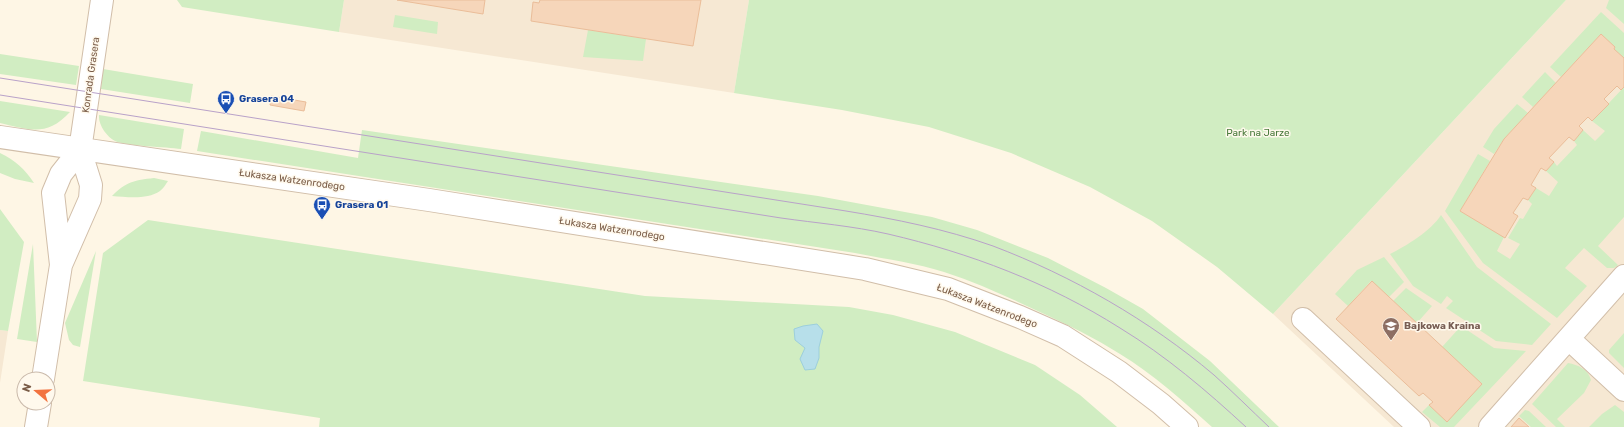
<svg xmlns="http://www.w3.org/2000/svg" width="1624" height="427" font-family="Rubik,sans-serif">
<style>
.residential{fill:#f6e8d3}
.green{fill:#d1edc2}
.water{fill:#b7dfea;stroke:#9dcfdc}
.building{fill:#f6d6ba;stroke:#eabd99}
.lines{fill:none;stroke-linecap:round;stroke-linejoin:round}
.minor-casing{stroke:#d1bea9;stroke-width:24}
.tertiary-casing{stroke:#d1bea9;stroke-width:24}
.minor{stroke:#fff;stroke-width:22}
.tertiary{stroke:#fff;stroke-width:22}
.tram{stroke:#b9a2c9;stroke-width:1}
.labels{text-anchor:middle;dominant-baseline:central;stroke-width:3;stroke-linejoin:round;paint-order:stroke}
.street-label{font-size:10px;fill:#7a5c47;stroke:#fff9ed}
.transit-label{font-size:10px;font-weight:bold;fill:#164399;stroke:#fff9ed;text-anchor:start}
.park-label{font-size:10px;fill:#4a7a3c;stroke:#fff9ed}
.education-label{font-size:10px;font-weight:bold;fill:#785e54;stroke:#fff9ed;text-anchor:start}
</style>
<rect width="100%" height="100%" fill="#fef6e5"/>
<!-- residential -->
<path class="residential" d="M344,0h405l-15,93 -395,-61z
M1566,0h58v427h-230l-121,-113z
M0,330l8,1 -8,52z"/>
<!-- green -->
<path class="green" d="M177,0h167l-5,32 -157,-25z
M749,0h817l-293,314 -56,-47 -65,-46 -62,-34 -79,-34 -82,-26 -87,-17 -108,-17z
M1609,0h15v24l-18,-16z
M1601,12l23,21v25l-10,-9 1,-2 -14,-13 -40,43 -11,-10z
M395,15l43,7 -1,12 -44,-7z
M588,30l58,9 -3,22 -60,-4z
M0,54l79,12 -3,19 -76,-11z
M103,69l90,15 -3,19 -89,-14z
M1545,72l11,11 -23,24 -11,-10z
M1624,87v130l-26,29 20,19 -4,3h-7l-23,-20 -19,20 22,18 -30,32 -74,-55 -38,-52 33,-57 12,7 -30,50 44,26 -7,14 13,8 10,-15 -12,-6 12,-20 3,1 9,-15 -4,-4 8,-12 13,8 9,-14 -12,-11 8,-9 3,4 20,-21 -3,-4 9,-11 12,11 10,-10 -13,-10z
M0,101l70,11c-23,25 -40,18 -70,11z
M1517,104l11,9 -24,26 -10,15 -11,-7 11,-18z
M99,115l85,14 -3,20c-15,-2 -54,-3 -66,-8 -8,-4 -17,-16 -16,-26z
M362,130l456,66 114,21 45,13 71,28 58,30 37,21 67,52 69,66h-67c-29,-26 -59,-53 -92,-73 -25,-16 -52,-29 -78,-41 -32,-15 -64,-30 -98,-41 -29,-9 -59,-13 -89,-19l-658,-102 4,-20 157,27z
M0,153c15,7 25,16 34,30l-19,-4 -15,-6z
M154,178l14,3c-2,3 -5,8 -8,10 -13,9 -33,6 -48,5 14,-14 22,-16 42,-18z
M0,209l24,33 -16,89 -8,-1z
M1441,215l36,52 74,57 -19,21 -36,-4 -50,-33 7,-7 -6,-5 -6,8 -28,-18 -23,-32c16,-8 41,-23 51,-39z
M148,220l497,76 204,11 44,8 62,17 80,33 45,30 37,32h-798l1,-9 -237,-37 20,-128z
M33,244l4,98 -20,-3z
M96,251l-16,96 -7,-2 -4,-5 -4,-17z
M1384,257l20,25 -15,15 -18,-16 -23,25 -13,-12 22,-24z
M1406,288l26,18 -15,17 -24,-22z
M1461,326l33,22 32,3 -72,76h-14l-18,-15 7,-7 18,16 35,-37 -40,-37z
M1624,333v35l-15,-15v-3z
M1568,363c10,2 20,6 23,17l-7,13 -27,26 8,8h-9l-24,-23z
M1615,405l9,7v15h-35l13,-13z
M1525,410l4,1 17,16h-15l-12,-11z"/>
<!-- water -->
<path class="water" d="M817,324l6,7 -4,16v11l-4,11 -10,1 -5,-11 5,-11 -10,-8 -1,-11 9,-3z"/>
<!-- building -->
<path class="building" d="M397,0h88l-2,14z
M540,0h161l-8,46 -162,-25 2,-19 6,1z
M1601,34l14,13 -1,2 10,9v29l-3,3 -4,-4 -13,13 5,5 -17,17 -4,-4 -9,9 4,4 -9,11 -5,-4 -20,21 5,4 -8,9 -5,-3 -10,17 5,3 -8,12 -5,-2 -10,15 5,3 -13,22 -45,-27 44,-72z
M271,96l35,6 -2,9 -34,-6z
M1372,281l110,103 -35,38 -18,-17 4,-3 -10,-9 -4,3 -83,-77z
M1519,418l10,9h-18z"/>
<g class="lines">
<defs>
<path id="minor" d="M61,265l29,-66 1,-14 -11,-35 22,-150
M1303,319l116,108
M1569,339l55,51
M43,379l18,-114 -8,-72 8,-19 19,-24
M36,427l4,-24
M1490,427l134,-151"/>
<path id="tertiary" d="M0,137l429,63 436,69 83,20 72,28 43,19 56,36 42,32 26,23"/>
</defs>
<!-- minor casing -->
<use href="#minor" class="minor-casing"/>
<!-- tertiary casing -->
<use href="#tertiary" class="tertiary-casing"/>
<!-- minor -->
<use href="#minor" class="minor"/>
<!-- tertiary -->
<use href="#tertiary" class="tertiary"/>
<!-- tram -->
<path class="tram" d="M0,78l846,133c49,8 99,18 147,35 79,30 156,74 221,129 19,17 37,35 55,52
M0,95l781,123c35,5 72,8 107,16 82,19 161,49 232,94 46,28 87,63 126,99"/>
</g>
<!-- icons -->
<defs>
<symbol id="bus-pin" viewBox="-11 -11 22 30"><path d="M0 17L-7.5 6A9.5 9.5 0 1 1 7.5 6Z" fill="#1a4fb4" stroke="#fff9ed"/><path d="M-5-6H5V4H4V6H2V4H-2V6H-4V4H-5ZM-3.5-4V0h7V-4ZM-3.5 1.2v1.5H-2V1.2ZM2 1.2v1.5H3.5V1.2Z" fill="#fff"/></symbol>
<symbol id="school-pin" viewBox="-11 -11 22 30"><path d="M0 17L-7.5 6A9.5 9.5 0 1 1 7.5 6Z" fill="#8d6e63" stroke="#fff9ed"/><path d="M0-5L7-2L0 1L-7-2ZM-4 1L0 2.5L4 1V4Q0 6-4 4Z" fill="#fff"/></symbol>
</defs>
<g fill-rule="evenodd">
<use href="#bus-pin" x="216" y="89" width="20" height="27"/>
<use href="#bus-pin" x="312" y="195" width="20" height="27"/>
<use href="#school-pin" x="1381" y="316" width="20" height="27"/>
</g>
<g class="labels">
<!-- street labels -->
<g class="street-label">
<text transform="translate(91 75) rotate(-82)">Konrada Grasera</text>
<text transform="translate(292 180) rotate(8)">Łukasza Watzenrodego</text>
<text transform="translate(612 229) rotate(9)">Łukasza Watzenrodego</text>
<text transform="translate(987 306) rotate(21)">Łukasza Watzenrodego</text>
</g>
<!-- transit labels -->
<g class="transit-label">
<text x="239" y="99">Grasera 04</text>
<text x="335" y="205">Grasera 01</text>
</g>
<!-- park labels -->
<g class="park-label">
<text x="1258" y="133">Park na Jarze</text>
</g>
<!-- education labels -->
<g class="education-label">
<text x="1404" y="326">Bajkowa Kraina</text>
</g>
</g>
<!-- north arrow -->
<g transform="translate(36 391) rotate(289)"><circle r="19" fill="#fff9ed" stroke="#cabaab"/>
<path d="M0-3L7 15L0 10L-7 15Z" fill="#f27340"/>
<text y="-6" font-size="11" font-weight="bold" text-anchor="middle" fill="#7a5c47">N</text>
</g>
</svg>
